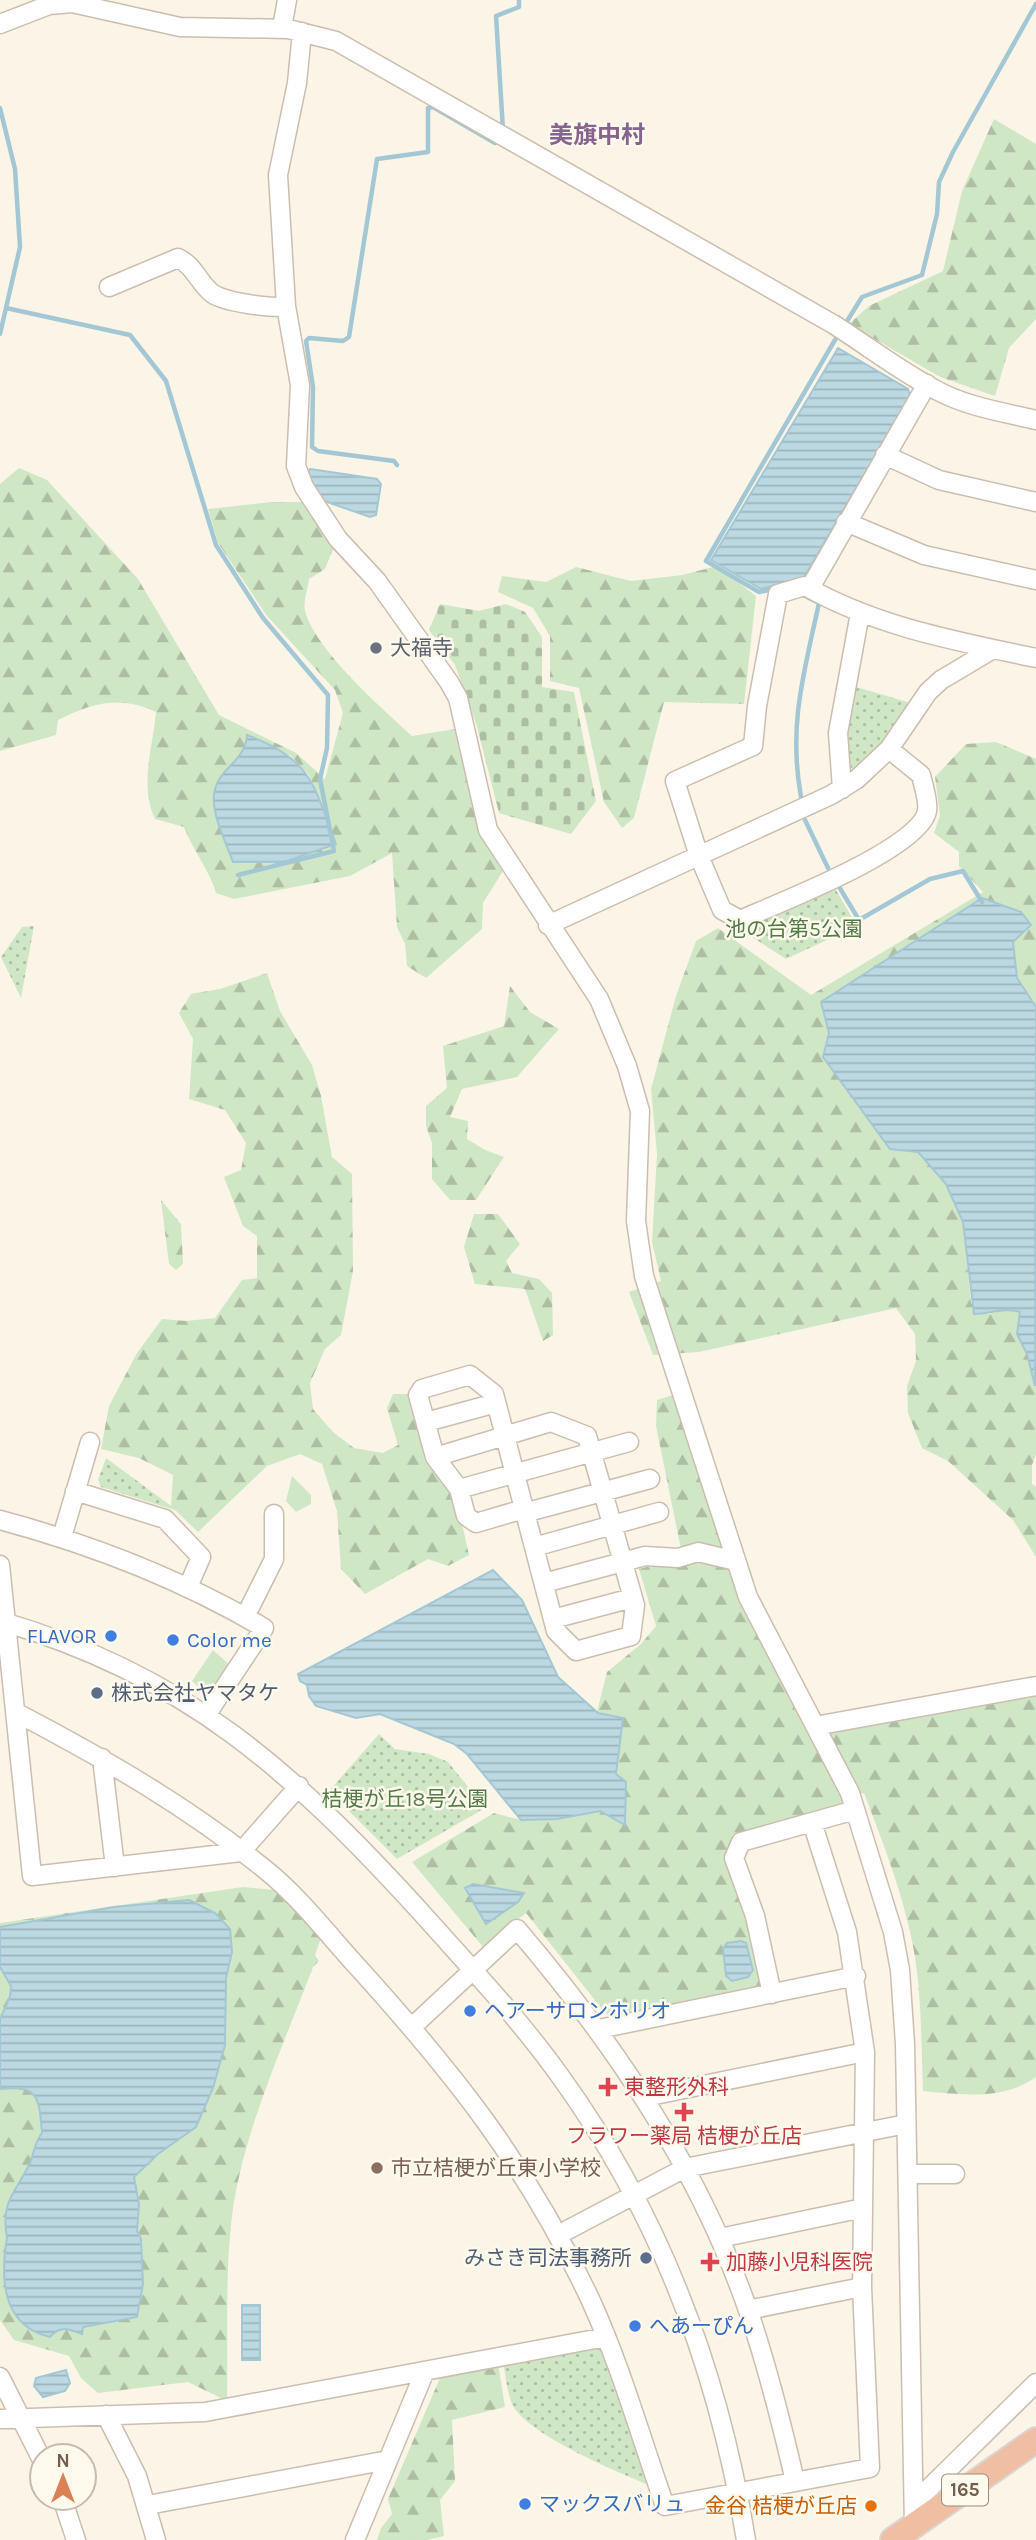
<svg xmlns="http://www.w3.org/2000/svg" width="1036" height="2540" font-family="Karla,'Noto Sans JP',sans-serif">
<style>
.grass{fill:#d0e7c6}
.forest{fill:url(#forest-firs);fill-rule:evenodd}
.cemetery{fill:url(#cemetery-stones)}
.park{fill:url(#park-dots)}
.water{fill:url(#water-rules);stroke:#a3c7d4;stroke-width:2}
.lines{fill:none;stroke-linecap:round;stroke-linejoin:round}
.stream{stroke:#a3c7d4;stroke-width:4.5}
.minor-casing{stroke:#ccbeae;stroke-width:21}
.highway-casing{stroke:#dad5d1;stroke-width:28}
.minor{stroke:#fff;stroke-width:18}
.highway{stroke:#f0bea2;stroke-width:24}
.worship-dot{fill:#6b7280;stroke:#fef9ed;stroke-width:2.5}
.shop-dot{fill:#3f7fe0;stroke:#fef9ed;stroke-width:2.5}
.service-dot{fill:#5c6f8a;stroke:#fef9ed;stroke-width:2.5}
.health-dot{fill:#e0444e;stroke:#fef9ed;stroke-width:2.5}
.education-dot{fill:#8d6e63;stroke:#fef9ed;stroke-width:2.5}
.food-dot{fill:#e8710a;stroke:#fef9ed;stroke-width:2.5}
.labels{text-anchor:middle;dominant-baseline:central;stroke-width:5;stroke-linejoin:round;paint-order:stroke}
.shield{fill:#fef9ed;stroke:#9c8c7d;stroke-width:2}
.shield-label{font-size:19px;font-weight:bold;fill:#725e4d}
.worship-label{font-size:21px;fill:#5b616d;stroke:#fef9ed;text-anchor:start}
.park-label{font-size:21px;fill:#537c49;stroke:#fef9ed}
.shop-label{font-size:21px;fill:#366cbe;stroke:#fef9ed;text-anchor:start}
.service-label{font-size:21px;fill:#4e5e75;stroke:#fef9ed;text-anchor:start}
.health-label{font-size:21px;fill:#be3a42;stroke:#fef9ed;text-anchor:start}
.education-label{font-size:21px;fill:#785e54;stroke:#fef9ed;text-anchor:start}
.food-label{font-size:21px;fill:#c56008;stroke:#fef9ed;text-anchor:end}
.quarter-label{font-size:24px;font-weight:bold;fill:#85658e;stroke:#fef9ed}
</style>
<defs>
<pattern id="forest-firs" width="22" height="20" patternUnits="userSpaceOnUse" patternTransform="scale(1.75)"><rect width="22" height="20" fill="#d0e7c6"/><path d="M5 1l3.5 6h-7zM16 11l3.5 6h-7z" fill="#adbea3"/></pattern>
<pattern id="cemetery-stones" width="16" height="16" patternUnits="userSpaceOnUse" patternTransform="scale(1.75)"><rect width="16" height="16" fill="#d0e7c6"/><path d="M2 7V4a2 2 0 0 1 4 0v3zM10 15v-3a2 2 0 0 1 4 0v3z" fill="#adbea3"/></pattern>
<pattern id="park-dots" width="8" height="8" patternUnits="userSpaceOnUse" patternTransform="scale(1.75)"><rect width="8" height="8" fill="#d0e7c6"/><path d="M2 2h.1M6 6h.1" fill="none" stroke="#adbea3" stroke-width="1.8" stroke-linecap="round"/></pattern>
<pattern id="water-rules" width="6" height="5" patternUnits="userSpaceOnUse" patternTransform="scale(1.75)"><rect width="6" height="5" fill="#bcd9e3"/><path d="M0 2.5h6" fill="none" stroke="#9db3ba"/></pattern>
</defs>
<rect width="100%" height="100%" fill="#fbf5e7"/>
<!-- grass -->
<path class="grass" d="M292,1476l19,19v9l-15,8 -10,-11z
M213,1650l18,16 -17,27 -10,-1 -12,-11z"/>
<!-- forest -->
<path class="forest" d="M994,119l42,25v175l-27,29 -14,48 -55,-19 -91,-53 20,-18 74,-35 19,-80z
M19,468l28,12 91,99 81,136 77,38 29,26 18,-66 -8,-23 -68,-74 -49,-73 -10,-34 64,-7h35l28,42 -10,25 -16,10c-1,9 -6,23 -4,32 11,40 77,97 107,125l49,-8 45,138 -23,37 -1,26 -56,49 -19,-12 -2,-22 -8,-17 -5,-74 -42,23 -116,23 -18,-6c-7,-24 -23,-42 -32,-66l-29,-8c-16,-34 -2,-72 1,-107 -37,-17 -63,-9 -98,8l-2,15 -56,16v-267zM247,736l44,20 18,19 27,69 -117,-65 27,-31z
M717,566l39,30 -12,108 -80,-2 -30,116 -12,10 -18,-26 -25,-114 -29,-7v-45l-17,-28 -35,-16 4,-16 44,6 30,-15 55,14 51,-6z
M996,742l40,17v248l-19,-29 -4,-36 18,-17 -210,77 8,31 -6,24 67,91 28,4 28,32 17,38 8,81 18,11 19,-6 12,4 -3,22 10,20 9,31v70l-4,10v19l4,3v70l-23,-37 -65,-59 -26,-13 -14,-35 -1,-27 9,-25 -1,-27 -19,-26 -197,44 -46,3 -24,-63 32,-11 -9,-39 5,-88 -6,-65 25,-93 20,-55 22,-13 93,67 172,-103 -24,-26v-14l-25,-19 6,-18 -5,-38 31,-33z
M267,973l13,38 32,54 9,31 11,61 20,17 1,97 -12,64 -16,14 -15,34 3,26 20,23 21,16 29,5 15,-8 -11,-37 6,-14h19l44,103 13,58 -21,11 -20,-7 -63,35 -24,-25 -4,-58 -15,-47 -22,-10 -33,12 -69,66 -27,-26 2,-31 -34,-17 -38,-9 8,-43 28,-53 25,-34 24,2 29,-3 27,-38 15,-2v-42l-14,-10 -19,-49 17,-7 5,-27 -21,-33 -36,-11 4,-60 -14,-26 12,-19 29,-5z
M510,986l20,26 29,17 -42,48 -55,12 -12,28 18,4 -1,18 18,11 19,7 -28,43h-26l-18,-21v-36l-6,-17v-20l21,-18 -4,-42 61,-20z
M161,1200l20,24 2,40 -7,6 -7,-6z
M474,1214h24l22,30 -14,17 6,12 27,6 13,14 1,42 -10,6 -18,-52 -50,-5 -11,-37z
M677,1394l53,174 78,165 228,-40v384c-31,23 -75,18 -113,14 -2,-51 -1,-105 -12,-155 -11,-50 -29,-96 -47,-143l-18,4 -3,9 -108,30 29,146 -6,8 -142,29 -11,-6 -79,-100 -43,34 -71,-85 82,-49 27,7 36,-1 43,-8 25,13 -9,-50 7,-56 -26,-6 10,-40 34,-28 15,-18 -17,-57 27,-7 18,2 -28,-138 1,-26z
M243,1887l32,3 46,48 -6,17 4,6 -6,6c-31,83 -73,170 -82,258 -6,58 -3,118 -4,176l-39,-19 -90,11 -17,-15 -12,-22 -55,-16 -14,-20v-397z
M498,2363l7,44 -53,13 3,61 -15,19 4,36 -17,4h-50l4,-12 11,-14 -4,-15 55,-128z"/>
<!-- cemetery -->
<path class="cemetery" d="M440,604l39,7 27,-7 19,8 17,25v50l32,5 22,109 -25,33 -72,-21 -23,-90 -21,-58 -26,-35z"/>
<!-- park -->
<path class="park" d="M853,686l58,17 -30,45 -24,23 -12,-6z
M833,885l24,41 -71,33 -48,-31z
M34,926l-13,72 -20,-41 21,-30z
M106,1458l72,53 -77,-24 -3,-7z
M379,1734l16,15 34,5 19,8 37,46 -88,51 -68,-68z
M595,2345l9,5 45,135c-32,-13 -120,-50 -136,-79 -6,-12 -7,-30 -10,-43z"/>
<!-- water -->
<path class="water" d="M838,348l70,41 2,7 -106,181 -43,12 -50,-29z
M310,469l67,10 4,5 -5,31 -6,2 -46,-16 -17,-25z
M247,735c65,24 66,49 89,109l-52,18h-51c-7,-20 -24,-51 -18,-73 6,-22 31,-29 32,-54z
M982,898l39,14 10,13 -18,17 4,36 19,29 -1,379 -8,-32 -10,-20 3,-22c-16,-5 -30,2 -46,2l-11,-92 -17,-38 -28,-32 -28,-3 -67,-92 6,-24 -8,-31z
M493,1570l29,30 36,77 40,36 25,5 -7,56 10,8 -1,43 -25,-14 -43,8 -36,1 -54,-66 -13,-10 -74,-30 -24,4 -40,-12 -7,-10 -2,-11 -7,-4 -2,-7z
M473,1884l51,9 -6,9 -32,22 -21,-36z
M189,1900l26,13 15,16 2,23 -6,26 -1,67 -12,43 -17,39 -38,27 -24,23 5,27 -2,27 4,8 2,45 -6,33 -54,10 -1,7c-14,-5 -22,-9 -32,3 -48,-11 -50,-58 -43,-99 -7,-38 10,-47 23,-75 5,-12 4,-20 12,-30 -3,-36 -3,-48 -42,-44v-70l10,-22 1,-11 -11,-19v-40l114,-20z
M741,1941l5,2 7,27 -5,7 -16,4 -6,-5 -3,-27 4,-6z
M242,2305h18v55h-18z
M66,2370l4,13 -5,8 -22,6 -9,-11 2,-8z"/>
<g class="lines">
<!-- stream -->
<path class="stream" d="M0,108l15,61 5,78 -20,87
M503,130l-7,-114 23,-9v-7
M6,308l124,27 36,46 50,164 47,73 65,77 -1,53 -7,31 14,72 -96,24
M844,326l18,-29 60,-22 15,-61 2,-32 14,-30 83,-148
M397,465l-3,-4 -76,-10 -6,-4 1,-60 -7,-46 3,-3 34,3 6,-4 28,-178 51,-7v-44l5,-1 62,36
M774,589l-15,3 -53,-31 133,-228
M799,593l20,10c-15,70 -31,122 -18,194
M805,820l23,48
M838,885l21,35 71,-41 33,-8 19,31"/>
<defs>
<path id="minor" d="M0,24l49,-19 23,-2 108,24 108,2 48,12 497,283c35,22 68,48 105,67 30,16 65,21 98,29
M282,28l5,-28
M302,32l-5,51 -19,92 8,131 14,79 -4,81 8,21 34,52 39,42 72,101 9,16 30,132 111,169 28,67 13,45 -4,110 8,55 104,321 102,196 43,139 7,38 5,74 9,482
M109,287l69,-29c17,8 21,26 35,36 13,8 58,15 73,12
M885,455l54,25 97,22
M846,522l78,33 112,25
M810,588l117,-204
M889,749l32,26c2,10 8,26 6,36 -7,38 -151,93 -187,109l-18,-10 -23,-54 -24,-75 78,-35 4,-40 21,-112 27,-8c72,41 151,55 231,72
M842,789l-4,-56 22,-120
M548,925l283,-130 26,-16 32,-30 39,-57 13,-12 52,-31
M426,1422l70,-19
M435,1457l116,-35 36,14 48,169 -4,31 -55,15 -20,-20 -62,-237 -24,-19 -48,14 -4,6 17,62 24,32 7,27 10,7 41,-12 7,2 126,-34
M459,1489l170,-47
M75,1491l90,28 36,38 -13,30
M0,1520c93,25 181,59 264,108l-57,86
M62,1537l28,-95
M534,1547l125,-35
M0,1565l32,311 209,-24 58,-66
M544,1583l101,-27 33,2 20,-6 38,9
M245,1617l29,-58v-45
M553,1619l79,-21
M0,1621c185,53 292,150 419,289 48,54 99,107 141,166 100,138 159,297 186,464
M17,1713c88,46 173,95 250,158 32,26 60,62 88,93 99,109 173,202 236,337 30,66 50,137 74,205l205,-38 -8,-181 3,-235 -18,-120 -35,-110
M815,1726l221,-40
M102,1758l13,109
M772,1994l-17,-78 -21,-58 7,-16 114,-32
M412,2027l105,-98c98,115 182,239 232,384 19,55 33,112 46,168
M599,2029l257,-53
M645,2097l220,-45
M908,2174h47
M558,2235l127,-67 221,-44
M720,2238l143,-30
M748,2310l114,-23
M0,2377l42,83
M106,2415l31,61 19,64
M0,2419l205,-7 401,-75
M62,2498l14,42
M915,2502l121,-119
M148,2505l240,-45
M355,2540l70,-169"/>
<path id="highway" d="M893,2540l143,-100"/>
</defs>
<!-- minor casing -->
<use href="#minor" class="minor-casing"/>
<!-- highway casing -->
<use href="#highway" class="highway-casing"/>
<!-- minor -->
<use href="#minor" class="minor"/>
<!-- highway -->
<use href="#highway" class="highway"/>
</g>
<!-- markers -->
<circle class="worship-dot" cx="376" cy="648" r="7"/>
<g class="shop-dot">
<circle cx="111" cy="1636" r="7"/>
<circle cx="173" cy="1640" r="7"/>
<circle cx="470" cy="2011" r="7"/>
<circle cx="635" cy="2326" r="7"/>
<circle cx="525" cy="2504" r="7"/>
</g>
<g class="service-dot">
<circle cx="97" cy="1693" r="7"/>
<circle cx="646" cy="2258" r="7"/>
</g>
<g class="health-dot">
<path d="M604.5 2076.5h7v7h7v7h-7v7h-7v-7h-7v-7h7z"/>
<path d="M680.5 2101.5h7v7h7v7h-7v7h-7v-7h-7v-7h7z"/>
<path d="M706.5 2251.5h7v7h7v7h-7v7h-7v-7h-7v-7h7z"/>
</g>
<circle class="education-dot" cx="377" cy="2168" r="7"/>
<circle class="food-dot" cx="871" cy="2506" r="7"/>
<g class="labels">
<!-- shield labels -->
<rect class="shield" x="942" y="2474.5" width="46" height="31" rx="5"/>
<g class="shield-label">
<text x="965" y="2490">165</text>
</g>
<!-- worship labels -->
<g class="worship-label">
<text x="390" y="648">大福寺</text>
</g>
<!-- park labels -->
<g class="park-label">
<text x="794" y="929">池の台第5公園</text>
<text x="405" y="1799">桔梗が丘18号公園</text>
</g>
<!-- shop labels -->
<g class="shop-label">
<text x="97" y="1636" text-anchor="end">FLAVOR</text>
<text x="187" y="1640">Color me</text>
<text x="484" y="2011">ヘアーサロンホリオ</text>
<text x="649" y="2326">へあーぴん</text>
<text x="539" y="2504">マックスバリュ</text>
</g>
<!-- service labels -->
<g class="service-label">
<text x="111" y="1693">株式会社ヤマタケ</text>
<text x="632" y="2258" text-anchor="end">みさき司法事務所</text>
</g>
<!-- health labels -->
<g class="health-label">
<text x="624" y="2087">東整形外科</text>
<text x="684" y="2136" text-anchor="middle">フラワー薬局 桔梗が丘店</text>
<text x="726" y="2262">加藤小児科医院</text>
</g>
<!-- education labels -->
<g class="education-label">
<text x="391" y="2168">市立桔梗が丘東小学校</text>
</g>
<!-- food labels -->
<g class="food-label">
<text x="857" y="2506">金谷 桔梗が丘店</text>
</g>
<!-- quarter labels -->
<g class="quarter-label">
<text x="597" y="135">美旗中村</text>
</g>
</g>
<!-- north arrow -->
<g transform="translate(63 2477)"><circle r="33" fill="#fef9ed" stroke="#c6bbad" stroke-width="2"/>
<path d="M0-5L12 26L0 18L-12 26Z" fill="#db8155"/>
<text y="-10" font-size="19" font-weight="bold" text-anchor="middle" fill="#725e4d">N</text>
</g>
</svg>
